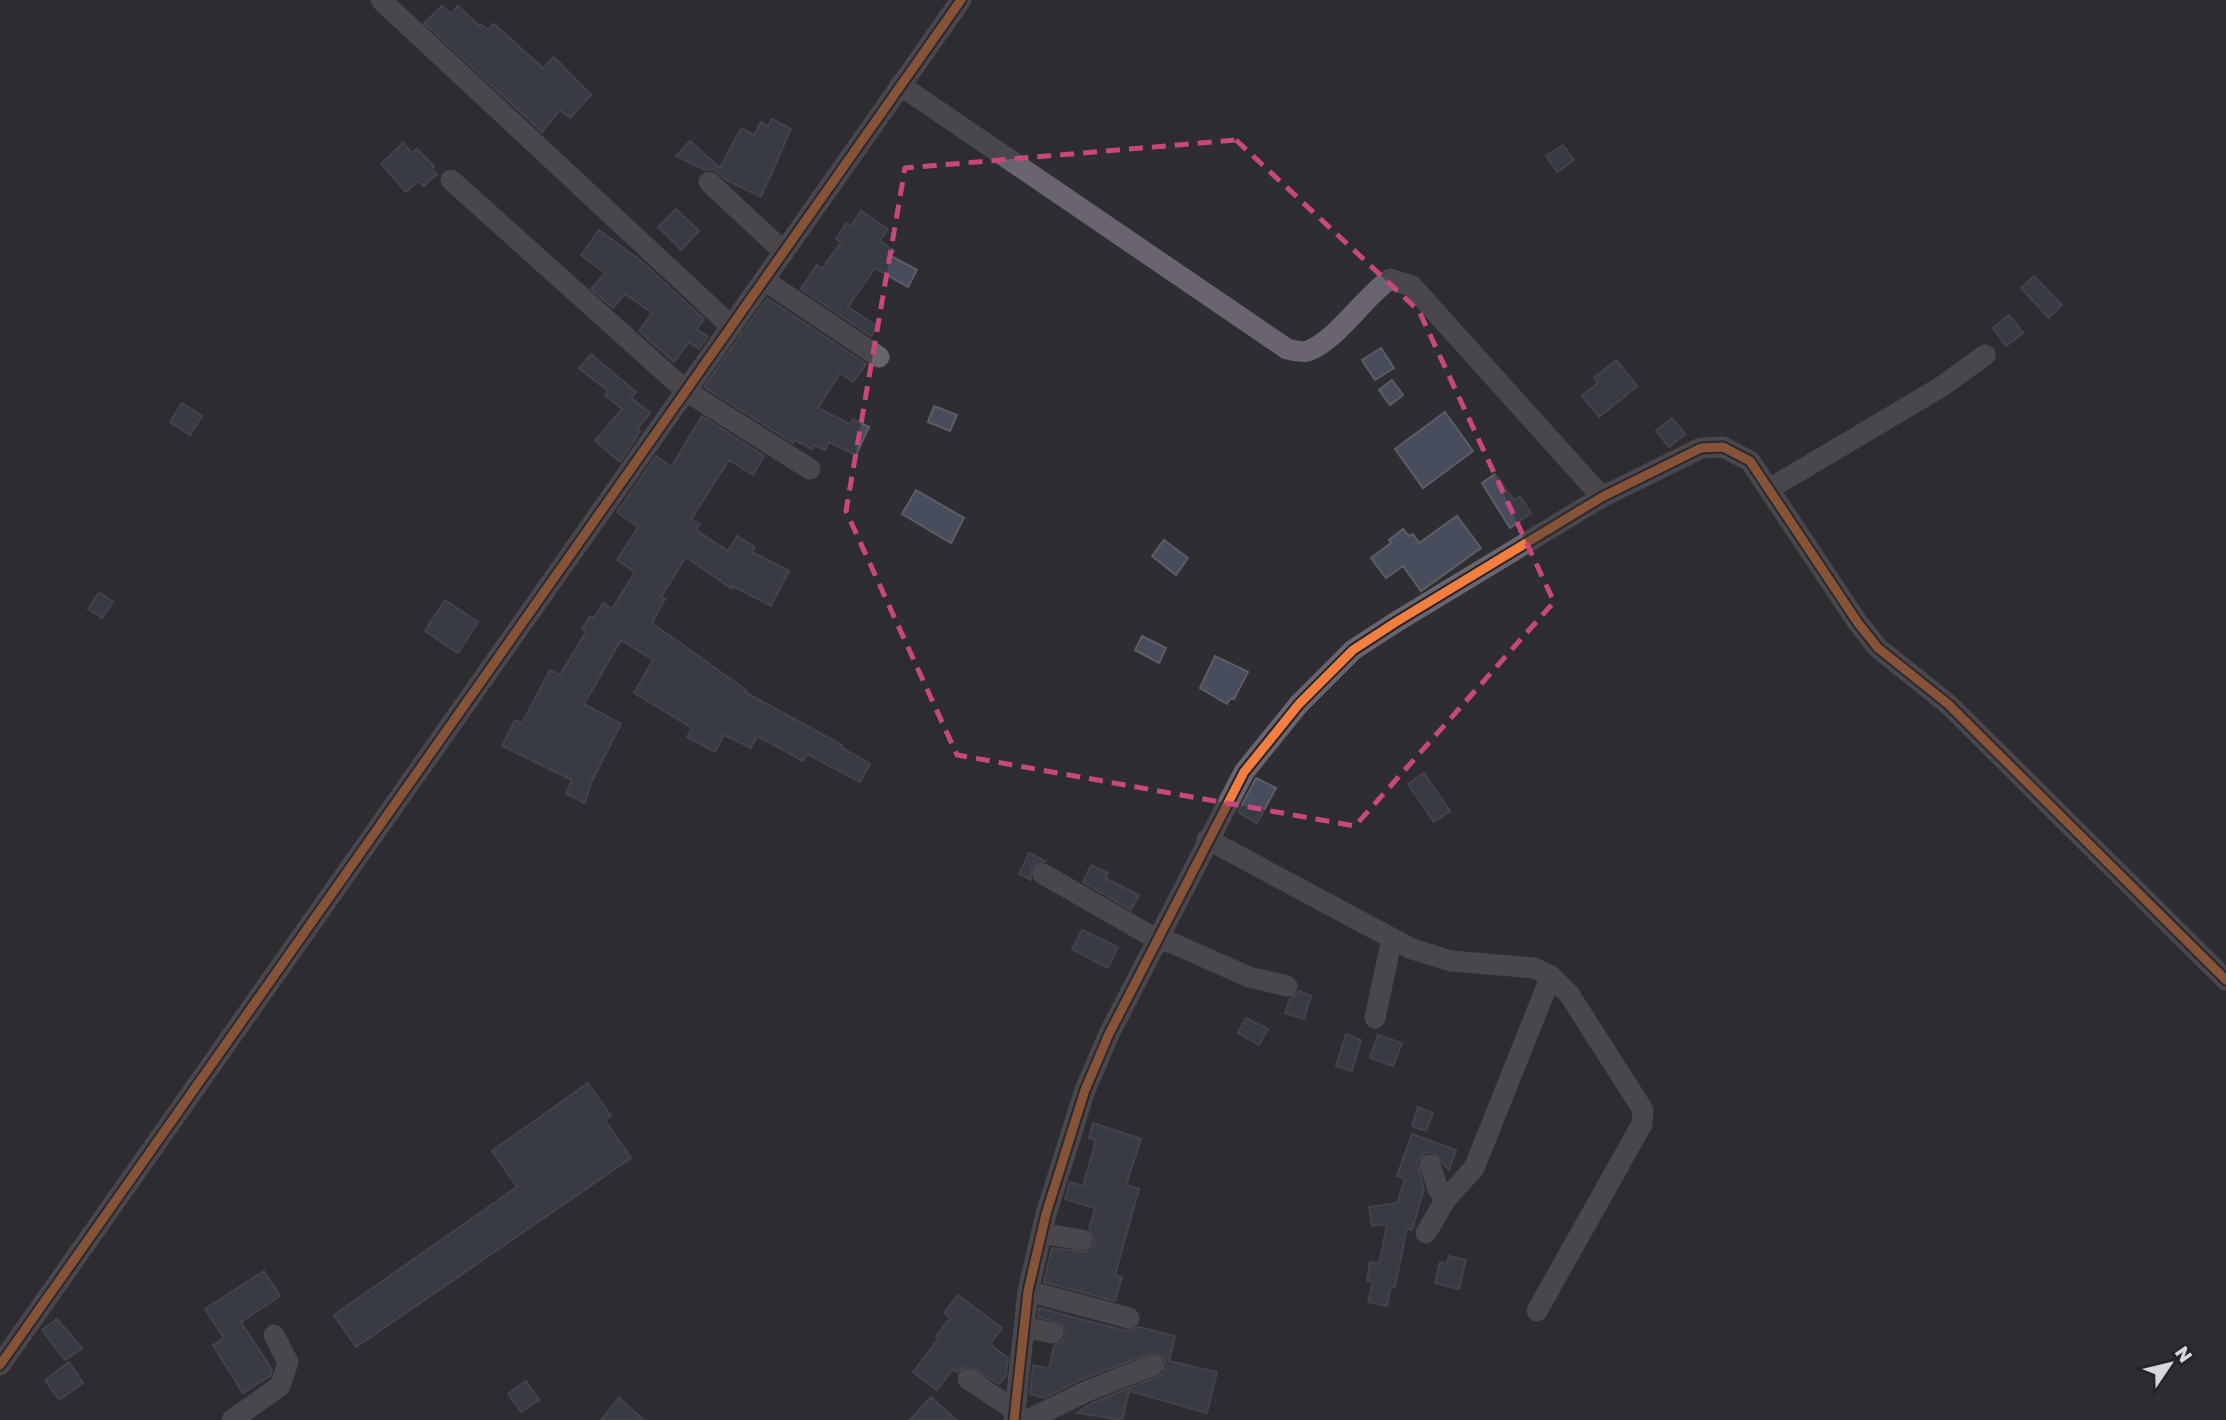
<svg xmlns="http://www.w3.org/2000/svg" width="2226" height="1420" font-family="'Golos Text',sans-serif">
<style>
.building{fill:#474d5c;stroke:#5e5e62;stroke-width:2}
.lines{fill:none;stroke-linecap:round;stroke-linejoin:round}
.minor{stroke:#6a646e;stroke-width:21}
.cycleway-casing{stroke:#242329;stroke-width:13}
.cycleway{stroke:#f27e40;stroke-width:9}
.marked{fill:none;stroke:#c8487b;stroke-width:5;stroke-dasharray:14 9;stroke-linejoin:round}
</style>
<rect width="100%" height="100%" fill="#2e2e32"/>
<!-- building -->
<path class="building" d="M442,6l9,8 7,-8 21,20 2,-2 7,6 6,-6 49,44 11,-11 37,38 -21,23 -10,-8 -18,22 -118,-109z
M772,119l19,10 -30,68 -35,-17 -13,-11 -8,1 -29,-14 14,-15 30,27 21,-40 13,7 7,-13 7,4z
M403,143l9,10 5,-4 17,17 -3,3 6,5 -13,12 -6,-5 -12,11 -25,-28z
M1563,145l11,15 -17,12 -11,-16z
M676,209l23,22 -18,19 -23,-23z
M861,211l27,18 -8,12 14,10 -3,5 26,14 -9,17 -33,-19 -27,39 29,19 -6,10 -70,-47 16,-24 5,4 19,-27 -5,-3 10,-16 5,3z
M599,230l41,30 64,59 -7,10 11,8 -9,12 -10,-7 -15,20 -35,-31 13,-18 -27,-19 -12,14 -22,-19 14,-16 -24,-18z
M2034,276l28,29 -13,13 -28,-30z
M767,298l99,66 -13,18 -13,-9 -22,35 32,16 3,-5 16,8 -13,28 -27,-13 -4,8 -11,-5 -2,4 -18,-9 -1,3 -89,-56z
M2009,315l14,18 -17,13 -13,-18z
M1381,348l13,20 -19,12 -13,-20z
M591,354l45,38 -5,6 19,15 -13,16 3,2 -5,9 -15,22 -25,-21 27,-32 -17,-14 3,-4 -29,-23z
M1616,360l21,26 -38,31 -17,-21 16,-13 -4,-5z
M1392,380l11,15 -13,10 -11,-15z
M182,403l20,13 -12,19 -20,-13z
M934,406l23,9 -7,16 -22,-9z
M1445,412l28,39 -50,37 -28,-39z
M702,416l62,40 -11,19 -24,-15 -38,59 9,5 -4,6 32,21 9,-15 18,11 -3,5 37,19 -18,35 -38,-20 -1,3 -46,-32 -25,40 4,2 -13,24 94,67 -1,2 97,53 -1,2 29,17 -10,18 -53,-28 -4,7 -46,-25 -6,12 -27,-13 -9,17 -28,-15 5,-9 -58,-35 19,-33 -32,-20 -37,64 37,20 -30,59 -6,20 -19,-9 6,-14 -70,-34 13,-26 7,3 28,-53 10,5 26,-43 -4,-3 8,-13 4,2 9,-15 9,6 23,-37 -18,-12 21,-33 -21,-15 39,-56 15,11z
M1672,418l13,16 -16,13 -13,-16z
M1495,474l19,26 6,-4 11,17 -21,15 -28,-45z
M916,490l48,28 -13,25 -49,-29z
M1457,516l24,32 -60,43 -18,-25 -17,12 -15,-20 20,-15 -2,-3 14,-11 6,7 4,-2 6,9z
M1164,540l24,18 -12,17 -24,-19z
M99,592l14,10 -11,16 -14,-9z
M445,600l33,22 -20,31 -33,-22z
M1142,636l24,12 -7,15 -24,-13z
M1215,656l33,16 -14,27 -3,-1 -4,6 -27,-16z
M1424,773l26,38 -16,11 -26,-38z
M1256,778l20,10 -19,35 -19,-11z
M1029,853l16,8 -13,6 -1,13 -12,-6z
M1091,865l17,8 -3,5 34,17 -8,15 -48,-28z
M1082,930l36,17 -10,21 -36,-19z
M1299,991l12,5 -7,23 -19,-6 5,-14z
M1246,1018l22,11 -9,16 -21,-12z
M1346,1034l15,6 -9,31 -16,-5z
M1378,1035l24,8 -9,23 -23,-8z
M588,1083l23,33 -6,4 26,38 -275,189 -22,-32 183,-128 -25,-36z
M1418,1107l15,6 -7,18 -14,-5z
M1093,1123l48,16 -15,46 13,4 -24,86 7,2 -7,24 -71,-19 8,-34 34,4 9,-9 -6,-14 6,-21 -30,-9 5,-17 13,4 13,-46 -7,-2z
M1412,1134l44,16 -7,20 -16,-18 -8,1 -8,9 7,27 -12,41 -5,-2 -12,59 -4,-1 -4,20 -19,-4 5,-20 -6,-1 3,-19 9,2 8,-40 -15,2 -3,-19 28,-4 8,-24 -8,-3z
M1449,1256l17,4 -7,29 -24,-6 5,-21 7,1z
M264,1271l16,25 -39,26 31,48 -2,6 -27,17 -30,-48 11,-7 -19,-29z
M958,1295l44,33 -12,16 18,14 -2,18 -7,8 -31,-18 -11,6 -4,-3 -16,21 -24,-18 26,-34 -3,-2 14,-18 -6,-5z
M1039,1308l87,23 13,-4 36,9 -6,25 48,11 -10,41 -78,-22 -7,29 -45,-7 13,-9 73,-30 2,-14 -11,-8 -74,28 -36,18 -14,-4 3,-29 16,4 5,-23 8,-4 4,-7 -5,-12 -23,-6z
M57,1319l25,29 -17,12 -23,-30z
M69,1362l14,21 -24,17 -14,-20z
M526,1381l13,19 -18,12 -13,-18z
M931,1397l25,23h-46z
M619,1398l25,22h-43z"/>
<g class="lines">
<!-- minor -->
<path class="minor" d="M381,0l351,327
M900,85l387,264c6,1 15,4 21,2 29,-11 55,-53 82,-72l22,7 190,211
M451,180l235,211 124,78
M709,182l75,70
M764,280l115,77
M1769,489l172,-102 44,-32
M1207,839l205,110 39,12 83,7 17,8 18,18 74,116 -1,14 -105,187
M1043,874l115,66 14,3 77,34 38,9
M1375,1018l17,-80
M1430,1165l8,24 8,10
M1041,1233l41,7
M1426,1233l20,-34 28,-31 77,-192
M1028,1291l101,27
M1024,1327l29,6
M0,1365l961,-1365
M968,1379l48,32
M232,1420l48,-34 8,-24 -14,-27
M1014,1420l14,-129 18,-77 39,-124 24,-56 135,-262 55,-68 54,-54 43,-28 206,-125 99,-49 22,-1 27,14 108,162 20,25 70,56 278,276
M1028,1420l57,-28 68,-27"/>
<defs>
<path id="cycleway" d="M0,1365l961,-1365
M1014,1420l14,-129 18,-77 39,-124 24,-56 135,-262 55,-68 54,-54 43,-28 206,-125 99,-49 22,-1 27,14 108,162 20,25 70,56 278,276"/>
</defs>
<!-- cycleway casing -->
<use href="#cycleway" class="cycleway-casing"/>
<!-- cycleway -->
<use href="#cycleway" class="cycleway"/>
</g>
<!-- marked area -->
<path d="M0 0H2226V1420H0ZM1236,140l183,171 135,291 -199,224 -398,-71 -111,-244 59,-343z" fill="#2e2e32" fill-opacity=".55" fill-rule="evenodd"/>
<path class="marked" d="M1236,140l183,171 135,291 -199,224 -398,-71 -111,-244 59,-343z"/>
<!-- north arrow -->
<g transform="translate(2170 1364) rotate(55)" stroke="#242329" stroke-width="5" paint-order="stroke">
<path d="M0-5L12 26L0 18L-12 26Z" fill="#d8d8db"/>
<text y="-10" font-size="19" font-weight="bold" text-anchor="middle" fill="#d8d8db">N</text>
</g>
</svg>
